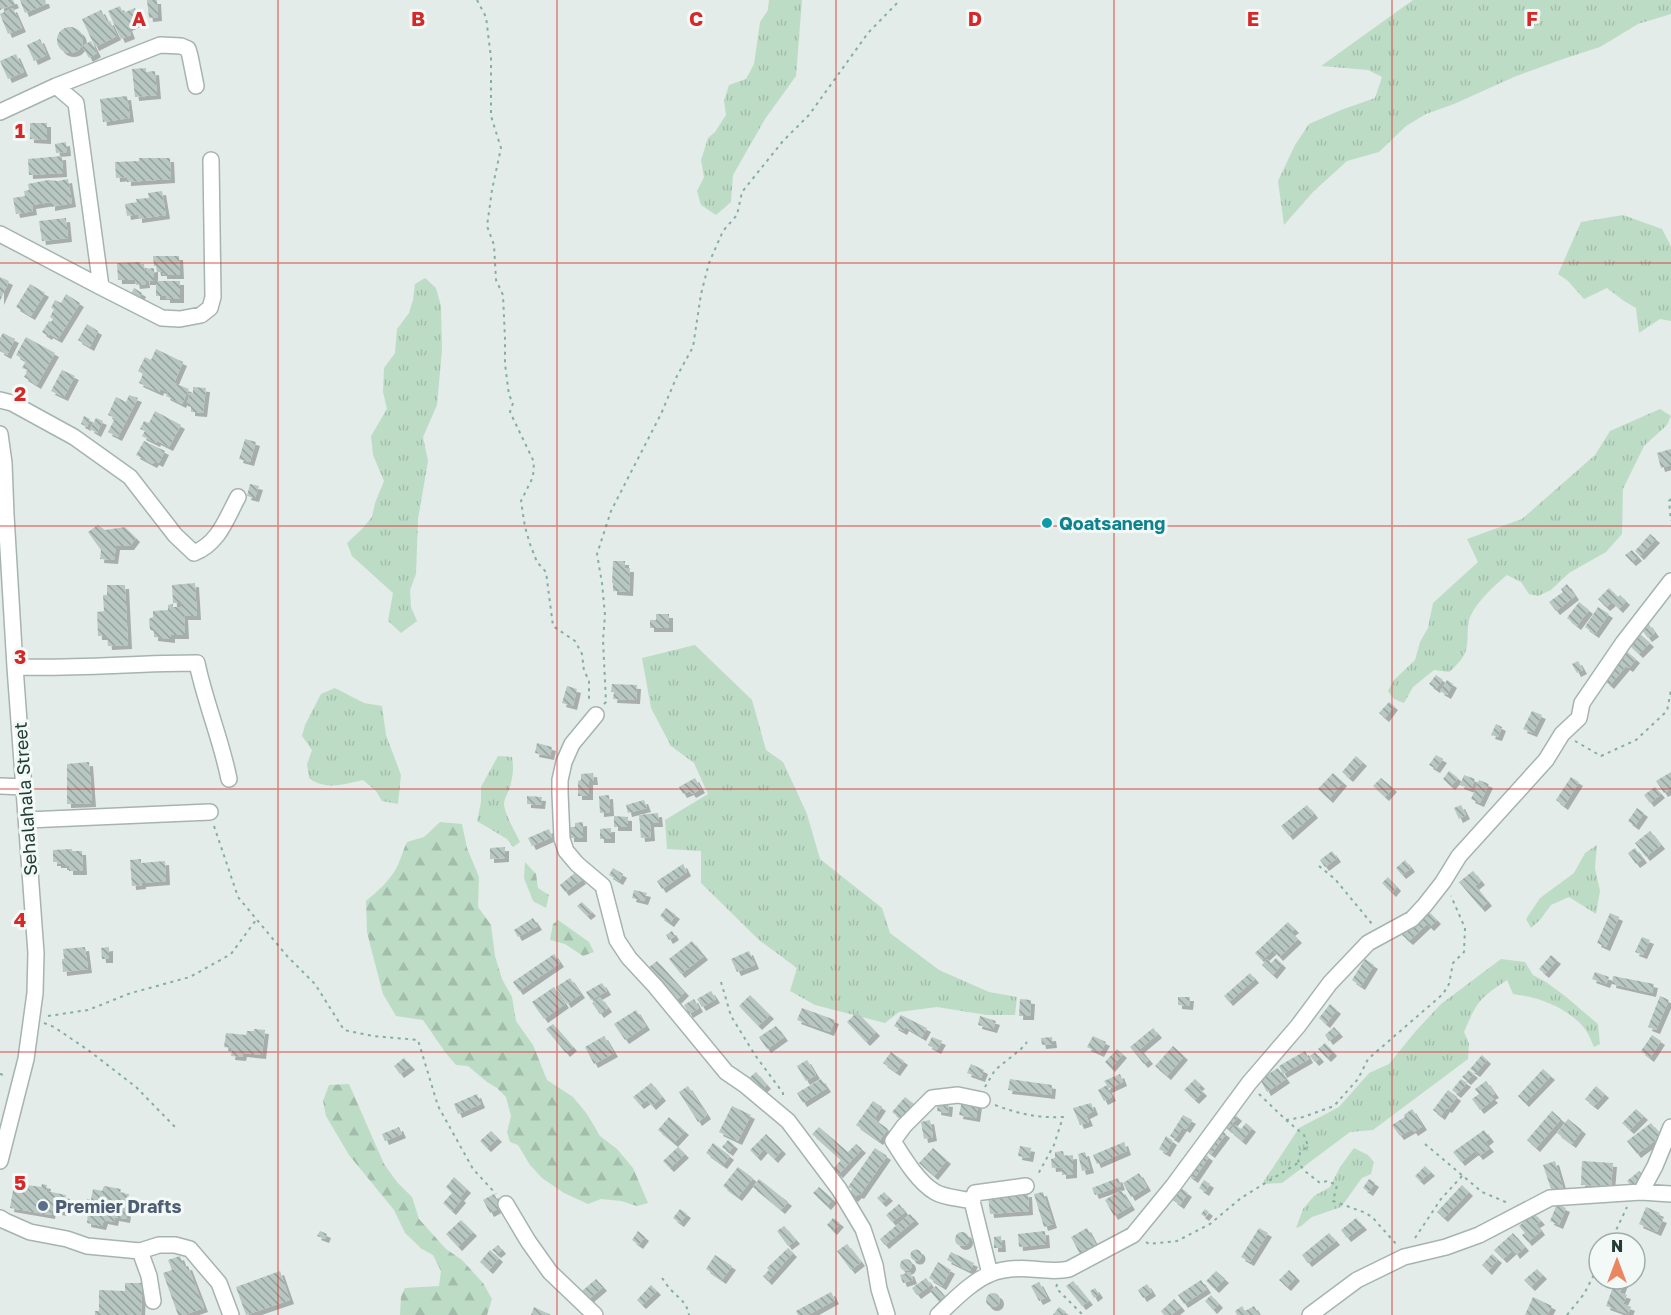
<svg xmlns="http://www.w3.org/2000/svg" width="1671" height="1315" font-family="'Golos Text',sans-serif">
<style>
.grass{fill:url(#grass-tufts)}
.forest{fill:url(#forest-firs)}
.building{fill:url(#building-back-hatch);filter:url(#shadow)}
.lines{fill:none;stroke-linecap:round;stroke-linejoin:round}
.minor-casing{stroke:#a6b4af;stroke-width:18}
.path{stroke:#85aea2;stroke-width:2;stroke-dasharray:3 4.5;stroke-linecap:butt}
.minor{stroke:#fff;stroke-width:15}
.grid{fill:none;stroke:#d62828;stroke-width:1.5;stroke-opacity:0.55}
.culture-dot{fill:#0f9aa8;stroke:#f3f9f6;stroke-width:2}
.service-dot{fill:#5c6f8a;stroke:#f3f9f6;stroke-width:2}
.labels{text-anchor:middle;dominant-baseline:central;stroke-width:6;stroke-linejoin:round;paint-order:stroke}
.culture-label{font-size:18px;font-weight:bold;fill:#0d838f;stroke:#f3f9f6;text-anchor:start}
.street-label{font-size:18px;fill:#233c36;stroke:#f3f9f6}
.service-label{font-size:18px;font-weight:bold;fill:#4e5e75;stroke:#f3f9f6;text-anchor:start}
.grid-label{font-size:20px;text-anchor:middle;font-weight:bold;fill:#d62828;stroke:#f3f9f6;stroke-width:6;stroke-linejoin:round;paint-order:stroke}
</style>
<defs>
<pattern id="grass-tufts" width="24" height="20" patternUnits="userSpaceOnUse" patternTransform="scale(1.5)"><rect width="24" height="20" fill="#bddcc6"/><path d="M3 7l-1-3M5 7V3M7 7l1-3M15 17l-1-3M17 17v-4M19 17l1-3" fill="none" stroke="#a2beab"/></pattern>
<pattern id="forest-firs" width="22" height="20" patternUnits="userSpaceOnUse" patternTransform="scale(1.5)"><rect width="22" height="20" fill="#bddcc6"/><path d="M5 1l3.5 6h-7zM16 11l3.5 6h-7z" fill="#a2beab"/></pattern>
<pattern id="building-back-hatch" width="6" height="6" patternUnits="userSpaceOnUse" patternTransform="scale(1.5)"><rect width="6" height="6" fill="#b8c7c1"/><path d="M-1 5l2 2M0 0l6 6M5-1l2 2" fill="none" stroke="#95a39e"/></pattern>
<filter id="shadow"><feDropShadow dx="4" dy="4" stdDeviation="0" flood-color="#0004"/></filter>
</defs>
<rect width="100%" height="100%" fill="#e3ece8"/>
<!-- grass -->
<path class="grass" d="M769,0h33l-6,76 -31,43 -32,56 -2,27 -15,13 -15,-10 -4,-14 7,-14 -3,-17 7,-22 7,-6 11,-17 -2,-14 5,-16 17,-6 8,-15 6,-42 8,-12z
M1413,0h258v14l-33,10 -38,23 -37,12 -49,18 -60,27 -28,10 -20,12 -27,26 -32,9 -34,31 -29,33 -6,-44 17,-36 14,-21 32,-14 34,-12 7,-21 -14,-7 -47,-4z
M1623,215l39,14 9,17v75l-11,-2 -21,14 -3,-25 -12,-7 -17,-13 -23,11 -16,-18 -10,-7 23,-52z
M425,278l11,10 5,18 1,44 -5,55 -14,32 5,24 -10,58 -2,55 -6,16 1,17 6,14 -16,12 -13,-12 5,-28 -41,-37 -5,-13 15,-14 10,-12 3,-14 9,-22 -11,-26 -2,-19 16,-27 -4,-17 1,-24 11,-15 2,-24 12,-16 4,-13 2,-16z
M1660,409l11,7 -4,9 -23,21 -21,43 -1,45 -16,18 -37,21 -18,17 -13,6 -9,-2 -8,-12 -14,-7c-14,12 -29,25 -37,42 -4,11 -1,22 -4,33 -2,8 -10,16 -17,22l-15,-2 -21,17 -9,16 -10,-4 -6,-8 6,-11 21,-20 5,-18 8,-14 5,-25 45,-41 -11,-23 55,-20 73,-64 15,-24z
M695,645l57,55 14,50 17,12 24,52 13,45 62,49 8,25 49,37 50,22 28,5 -2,18h-28l-50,-8 -38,5 -14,11 -70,-18 -25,-14 7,-23 -38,-28 -58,-57v-32l-34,-2 -2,-29 43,-26 -14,-31 -23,-17 -20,-38 -9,-50z
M335,688l29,15 18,3 4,29 15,40 -3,29 -16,-3 -6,-10 -13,-11c-18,4 -38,11 -54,-2l-2,-14 5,-14 -10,-14 3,-11 16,-31z
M498,756l14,1c2,11 1,19 -2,30 -2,6 -6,12 -6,18 2,12 11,26 16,37l-7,5 -6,-8 -30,-18 4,-19v-15z
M1597,845l-2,23 5,23 -4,23 -27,-17 -18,8 -11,15 -9,8 -5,-9 14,-21 34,-25 11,-20z
M1501,959l24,3 8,13 13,7 19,14 33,28 2,20 -6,3c-3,-6 -5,-13 -9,-18 -16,-21 -46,-32 -72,-35l-6,-14c-27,18 -30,21 -43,52l5,11 -1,16 -95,71 -23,2 -68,51 -20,1 37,-56 40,-21 30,-34 20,-9 26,-32 26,-28z
M1354,1148l14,7 6,7 -3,12 -9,4 -21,29 -29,10 -11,9 -5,2 7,-19 11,-13 16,-9 10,-20z"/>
<!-- forest -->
<path class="forest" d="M440,822l22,2 5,24 12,29 -1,30 13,18 4,31 7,23 10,18 4,24 17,24 14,35 26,17 14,17 13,22 17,13 16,19 15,35 -11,3 -16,-5 -20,-2 -13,5 -24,-11 -22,-15 -12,-13 -12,-20 -8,-3 -3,-10 4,-16 -5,-19 -9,-9 -10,-6 -19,-16 -12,-1 -11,-13 -22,-32 -27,-4 -13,-22 -11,-42 -5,-20 -1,-31c11,-9 23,-20 30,-32 4,-7 7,-19 11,-27l17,-5z
M525,862l11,12 2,14 11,7 -3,13 -13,-7 -9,-23z
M558,920l31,22 5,10 -11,4 -18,-12 -15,-4 3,-16z
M349,1084l35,80 13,18 15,15 7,22 27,30 16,11 21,23 9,16 -5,16h-87l1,-18 4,-9 34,-2 2,-15 -8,-16 -11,-6 -17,-16 -11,-23 -45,-55 -23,-39 -3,-15 6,-16z"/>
<!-- building -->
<path class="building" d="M0,0h13l2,4 -15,6z
M20,0h25l1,4 -21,9z
M147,0h10l1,17 -9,1z
M120,6l3,7 12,-5 6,13 -13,6 3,8 -10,4 -13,-28z
M13,8l9,20 -14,6 -8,-20z
M101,10l6,12 3,-1 7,15 -22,11 -13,-28z
M57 40a13 13 0 1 1 26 0a13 13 0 1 1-26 0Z
M40,39l7,16 -13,6 -7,-16z
M91,41l6,12 -8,5 -7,-12z
M16,54l8,18 -16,7 -8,-18z
M146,68v4l9,-1 2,24 -22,2 -3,-28z
M127,96l3,22 -27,4 -3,-23z
M30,123h17v17l-17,-1z
M66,142l1,10 -11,1 -1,-9z
M62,156l1,17 -34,2 -1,-16z
M139,158h31l1,21 -44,3v-5l-11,1 -1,-16 24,-1z
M68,179l4,24 -21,4v-5l-19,3 1,6 -17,3 -3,-16 12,-2 -1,-5 5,-1 -1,-6 20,-4 10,1z
M162,191l4,24 -28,4v-5l-11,2 -2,-12 12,-2 -1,-3 13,-1 -1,-5z
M66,218l2,20 -26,3 -3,-20z
M153,256h26l1,19h-17v-3h-6l-1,-6h-2z
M140,262v2h4l2,20 -10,1 -1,-5h-17l-1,-17z
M154,268v13h-8v-12z
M0,277l9,4 -9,20z
M156,281h24v18h-14v-3h-10z
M30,284l15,9 -14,23 -15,-9z
M134,288l8,5 -4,7 -8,-4z
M66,294l14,9 -22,36 -9,-5 -1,2 -6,-4 7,-11 2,1 2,-3 -3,-2 4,-8 -3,-1 4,-8 6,3z
M87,324l11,7 -8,16 -12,-7z
M3,333l12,6 -8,16 -7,-4v-13z
M26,337l29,16 -18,32 -13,-8 4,-7 -6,-2 4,-7 -10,-6z
M156,349l27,13 -9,21 15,6 -7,15 -16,-8 2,-4 -8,-3 -1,3 -20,-9 4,-9 -5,-3 7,-14 6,3z
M62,370l13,6 -11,21 -13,-6z
M193,387l13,1 -3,25 -12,-1v-5l-4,-1 2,-13 4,1z
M129,395l9,3 -20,39 -10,-5 7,-14 -7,-3 8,-18 10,5z
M155,411l26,14 -12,22 -12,-6 -1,2 -14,-7 3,-5 -5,-2 4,-8 5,2z
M84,416l6,3 -3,8 -6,-3z
M96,418l7,3 -6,12 -7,-4z
M245,439l11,3 -6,20 -11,-3z
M144,441l21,10 -6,12 -4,-2 -2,3 -17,-9z
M1671,449v16l-10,3 -4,-15z
M250,484l9,2 -4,12 -8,-2z
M98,525l7,5 20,-3 11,11 -6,8h-14l-2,14 -14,-1 1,-9 -13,-18z
M1650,534l6,5 -16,17 -5,-5z
M1632,550l6,7 -6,5 -7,-7z
M613,561h12v7h5l-1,24 -16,-1v-8h-1z
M195,583l2,33h-13l1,19h-14v4l-17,-2v-6l-4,-1 -1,-11 4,-2v-6l15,-1v-5l5,-1v3h8v-4h-8l-1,-18z
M1567,584l8,12 -19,15 -7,-9 14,-10 -2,-3z
M107,585h18l3,60 -20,1 -1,-10h-9l-1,-24 7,-1 -1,-16h4z
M1609,588l9,9 2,-2 6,6 -7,8 -7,-7 -6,5 -8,-8z
M1579,602l10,8 -12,16 -10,-8z
M1598,607l11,7 -14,20 -10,-7z
M656,614h13v14h-19v-8h6z
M1648,623l7,10 -7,5 -7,-9z
M1639,633l11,10 -11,11 -11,-10z
M1625,650l11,9 -7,9 -3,-2 -16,19 -8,-7z
M1578,661l5,9 -6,3 -5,-9z
M1436,675l7,5 -7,9 -7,-5z
M1447,680l6,4 -6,11 -7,-4z
M612,684l25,1 -1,15 -23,-1 1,-7h-3z
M567,686l10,3 -4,17 -11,-3z
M1389,702l5,4 -9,12 -6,-5z
M1532,711l10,4 -9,18 -10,-4z
M1496,724l6,3 -4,10 -7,-2z
M537,743l15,4 -2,9 -15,-3z
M1436,755l7,4 -7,10 -7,-4z
M1356,756l7,6 -14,16 -7,-6z
M89,762l3,41 -25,1v-40z
M1449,771l9,7 -7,8 -8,-7z
M1671,772v17l-7,4 -8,-12z
M593,773l1,8h-5v15h-11v-15l3,-1v-6z
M1333,773l10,9 -14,17 -11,-10z
M1464,775l11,4 -4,10 -11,-4z
M1571,777l8,5 -15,24 -8,-6z
M695,778l6,11 -9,5 -2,-3 -7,3 -4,-7z
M1381,778l12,10 -8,9 -12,-11z
M1479,780l10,4 -9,19 -9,-4z
M1655,787l6,7 -11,9 -6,-8z
M609,795l1,17 -10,1 -1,-17z
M527,796l15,1 -1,8 -14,-1z
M644,800l3,8 -19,5 -2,-8z
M1307,805l7,9 -25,22 -8,-10z
M1461,805l5,10 -7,4 -5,-11z
M1637,808l7,5 -9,13 -7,-5z
M658,813l1,10h-9l1,14 -10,1 -2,-23z
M614,816l14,1v10h-14z
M583,822v16h-13v-11h5v-4z
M611,828v11h-11v-10z
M549,829l3,8 -20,9 -4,-8z
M1650,831l11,14 -15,12 -11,-14z
M505,847v11l-15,1v-11z
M1635,848l8,11 -7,5 -8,-11z
M72,849v2h10l1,20h-14v-5h-6v-2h-6v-2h-4v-12z
M1332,851l5,7 -12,9 -5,-7z
M141,859v4l24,-2 1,20 -24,2v2l-10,1 -2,-26z
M1405,860l6,8 -9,7 -6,-7z
M683,864l4,8 -25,17 -5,-8z
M613,868l10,6 -4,7 -10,-6z
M1473,871l8,10 -6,5 13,16 -7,6 -22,-26z
M576,872l6,8 -17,12 -5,-7z
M1388,877l9,10 -5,6 -10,-10z
M634,890l13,3 -3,8 -12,-3z
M582,902l10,10 -5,4 -10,-10z
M666,908l10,7 -6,8 -10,-7z
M1427,910l10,10 -7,7 -3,-3 -18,17 -7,-6z
M1610,913l9,4 -13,30 -9,-4z
M533,918l5,8 -20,11 -4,-7z
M1288,922l7,7 -4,3 7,7 -19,18 -6,-7 -11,10 -7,-7z
M672,931l3,5 -6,4 -3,-5z
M1642,937l8,3 -7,15 -8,-3z
M692,941l12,15 -23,18 -12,-15z
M85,947l3,22 -25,3 -1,-13h2l-1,-10z
M109,947v12h-7l-1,-11z
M749,951l6,14 -18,7 -6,-13z
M554,954l6,9 -41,28 -6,-9z
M1551,955l6,5 -12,14 -6,-5z
M1276,958l6,6 -9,11 -11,-10 5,-6 4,4z
M1365,959l9,6 -13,21 -9,-6z
M657,961l28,31 -8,8 -29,-32z
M1595,972l14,5 -3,7 -14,-5z
M1250,973l5,6 -26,23 -5,-6z
M1613,976l41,8 -2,9 -40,-9z
M570,978l11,16 -14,10 -11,-17z
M602,983l5,8 -16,9 -5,-8z
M554,987l11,17 -21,15 -12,-17z
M711,991l5,8 -14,8 -5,-8z
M750,995l20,20 -12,11 -19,-20z
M1660,996l9,4 -13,30 -8,-3z
M600,997l8,11 -8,6 -8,-11z
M1178,997h12l-1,9 -11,-1z
M694,999l5,9 -10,6 -5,-9z
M1020,999l11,1 -1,16h-11z
M1330,1004l7,6 -11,14 -7,-6z
M802,1008l33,12 -5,12 -33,-12z
M636,1010l10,16 -21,14 -11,-16z
M857,1012l19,20 -10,10 -19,-20z
M901,1015l26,13 -5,9 -17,-10 -2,4 -9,-5z
M980,1016l16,5 -3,8 -15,-4z
M553,1024l20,23 -7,6 -20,-24z
M776,1026l8,11 -17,12 -8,-12z
M1334,1027l5,6 -10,8 -4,-6z
M1153,1028l5,6 -18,15 9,11 -5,4 -14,-17z
M254,1029l11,1 -3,25 -19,-2 -1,4 -11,-1 1,-8 -8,-1 2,-14 20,2 1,-4h7z
M1652,1035l9,6 -11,17 -9,-7z
M604,1036l10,17 -20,11 -9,-17z
M1093,1036l13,6 -6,11 -13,-6z
M932,1037l10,4 -5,9 -9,-5z
M1052,1037l1,7 -11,1 -1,-7z
M1325,1043l8,9 -6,6 -9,-9z
M1173,1046l11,10 -17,20 -12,-10z
M1117,1049l6,5 -12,14 -6,-6z
M1305,1051l4,8 -26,15 -4,-8z
M891,1052l13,9 -8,11 -13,-9z
M1315,1052l5,6 -5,4 -5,-6z
M1482,1055l5,5 -11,13 -6,-4z
M404,1058l7,8 -11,8 -6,-8z
M807,1060l9,15 -10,6 -9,-15z
M971,1064l13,6 -3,8 -14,-5z
M1278,1068l8,11 -19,13 -7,-13z
M1543,1069l8,7 -26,27 -7,-7z
M1469,1070l5,4 -7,7 -5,-4z
M756,1072l11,13 -7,6 -11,-13z
M1120,1074l3,8 -15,7 4,8 -8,4 -6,-11 9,-5 -3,-4z
M821,1079l6,9 -24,15 -6,-10z
M1010,1079l42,6 -1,10 -43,-5z
M1195,1079l6,6 -3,2 5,5 -8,8 -11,-10z
M1461,1079l6,4 -10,11 -5,-4z
M1486,1081l9,13 -4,2 3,3 -14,11 -8,-11 7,-5 -4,-5z
M651,1083l11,14 -10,9 -5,-6 -7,5 -7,-8z
M688,1086l19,29 -9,7 -19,-30z
M1596,1086l9,8 -11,12 -9,-7z
M1448,1090l9,7 -9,12 -2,-1 -5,8 -8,-6z
M477,1094l4,10 -23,10 -4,-10z
M905,1097l9,7 -13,15 -9,-7z
M873,1101l9,6 -8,12 14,10 -9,12 -23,-16z
M962,1101l16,3 -2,14 -17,-3z
M938,1102l11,1 -1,10 -11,-2z
M1091,1103l3,8 -8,4 3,7 -9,3 -7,-17z
M732,1106l19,9 -13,26 -19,-9z
M1412,1109l11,17 -9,6 -2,-3 -12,7 -8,-11 13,-8 -1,-2z
M1636,1109l8,7 -14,14 -8,-7z
M1231,1111l7,6 -10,12 -7,-6z
M1552,1111l9,8 -25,29 -9,-8z
M1183,1115l9,5 -6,9 -3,-2 -8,12 -5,-3z
M669,1117l16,14 -11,12 -16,-13z
M1568,1119l14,11 -10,14 -15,-11z
M930,1120l3,17 -9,2 -3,-17z
M1246,1123l6,5 -10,13 -12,-10 5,-6 6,4z
M1651,1123l10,13 -24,18 -10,-13z
M399,1127l3,7 -17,7 -3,-7z
M819,1127l29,25 8,-8 6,5 -23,25 -6,-5 8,-9 -29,-26z
M1218,1128l8,6 -15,20 -8,-6z
M1484,1130l6,8 -5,4 5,6 -11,8 -4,-5 -14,11 -8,-10z
M491,1131l7,7 -11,10 -7,-7z
M766,1134l16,16 -8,9 -10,-10 -7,8 -7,-7z
M1166,1136l7,5 -7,12 -7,-4z
M728,1140l6,5 -5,7 -7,-5z
M1124,1142l3,9 -30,13 -4,-9z
M713,1143l17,13 -7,9 -17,-12z
M1020,1146l11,2 -2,10 -11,-2z
M678,1147l7,7 -15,14 -7,-7z
M875,1148l12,8 -27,39 -2,-1 -4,4 -6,-4 4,-5 -4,-2z
M933,1148l14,12 -13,16 -15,-13z
M1063,1151l1,5 9,-1v19l-11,1v-8l-10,1 -1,-9 4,-1v-6z
M1085,1152l5,17 -8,2 -4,-17z
M1202,1152l7,5 -15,22 -7,-5z
M1555,1161l8,27 -11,4 -9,-27z
M1582,1161l31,2 -2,23 -30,-1z
M1425,1166l6,6 -11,9 -5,-5z
M738,1167l15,11 -15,19 -15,-11z
M1639,1171l4,4 -11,11 -5,-5z
M1139,1173l8,14 -16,10 -8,-14z
M454,1177l13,12 -7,8 2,2 -10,12 -9,-8 9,-10 -6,-6z
M1118,1178l3,8 -26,9 -3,-7z
M759,1179l29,23 -7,8 -28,-23z
M1369,1179l6,4 -6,9 -6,-4z
M1204,1180l6,4 -5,8 -6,-4z
M42,1184l5,1 -1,6 20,4 -3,17 -11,-2 -1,5 -41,-7 3,-18 7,1 1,-4 6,1v-3l14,2z
M1462,1185l7,7 -25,26 -7,-6z
M104,1186l17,3 -1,4 9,1 -4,18 2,1 -1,6 -11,-2 -1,5 -10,-2 -2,6 -15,-3 1,-10h-4l3,-14 4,1 2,-11 9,2z
M819,1187l14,12 -6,7 -14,-13z
M1181,1188l7,5 -8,12 -7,-5z
M1121,1190l10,16 -17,10 -9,-16z
M884,1192l5,5 -7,6 -5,-5z
M1043,1192l10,32 -9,3 -10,-33z
M1028,1193l1,18 -39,3 -2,-19z
M494,1194l7,13 -11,6 -7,-13z
M899,1204l6,8 -13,10 -6,-7z
M1557,1204l9,4 -7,17 -9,-4z
M1646,1207l14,6 -2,4 5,2 -6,13 -18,-8z
M680,1209l7,5 -7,9 -7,-5z
M1205,1209l4,3 -4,5 -4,-3z
M1534,1213l7,8 -5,3 5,7 -13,11 -6,-7 3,-2 -6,-7z
M910,1214l5,6 -30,25 -5,-6z
M833,1218l7,5 -7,8 -6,-6z
M1356,1218l7,8 -16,12 -6,-8z
M461,1220l12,12 -15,15 -12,-13z
M784,1226l12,14 -8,6 -11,-15z
M1087,1228l10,19 -16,9 -10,-19z
M1259,1228l9,5 -18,29 -9,-5z
M320,1231l7,3 -2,5 -8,-3z
M638,1231l7,6 -6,8 -7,-5z
M1045,1231l1,13 -27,3 -1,-13z
M955 1239a7 7 0 1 1 14 0a7 7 0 1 1-14 0Z
M1329,1233l7,8 -28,22 -6,-8z
M1513,1233l12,14 -9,8 -3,-5 -10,9 -9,-9z
M1001,1236l1,12h-8v-11z
M847,1244l14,18 -10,8 -14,-19z
M498,1245l4,5 -5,4 -5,-4z
M788,1248l5,5 -25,28 -5,-5 6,-6 -2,-2z
M910.5 1255a5.5 5.5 0 1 1 11 0a5.5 5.5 0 1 1-11 0Z
M490,1250l9,8 -10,12 -9,-8z
M951,1252l23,11 -4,8 -23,-11z
M1492,1254l6,5 -10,12 -6,-6z
M715,1255l17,11 -10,14 -16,-11z
M180,1256l4,11 4,-1 16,42 -20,7h-6l-15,-42 9,-3 -4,-10z
M900 1265a6 6 0 1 1 12 0a6 6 0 1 1-12 0Z
M938,1262l13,8 -9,16 -13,-8z
M1537,1269l6,6 -12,12 -7,-7z
M1289,1270l7,7 -9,10 -8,-7z
M280,1271l10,29 -44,15 -10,-28z
M1216,1271l9,8 -10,10 -9,-8z
M910,1272l3,8 -10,3 -3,-8z
M926,1278l5,7 -14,10 -5,-7z
M596,1279l7,8 -14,12 -7,-8z
M1616,1279h9l-5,14 7,2 -4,9 8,3 -3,7 -22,-8z
M1201,1280l6,9 -23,15 -6,-9z
M1073,1281l16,20 -7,5 -16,-20z
M1039,1282l8,15 -8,4 -8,-15z
M125,1283h17l-1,32h-46v-4h4v-21l26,1z
M1147,1284l5,8 -9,6 -5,-8z
M651,1285l6,6 -15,14 -5,-5z
M936,1286l12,14 -6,5 -12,-14z
M1095,1288l4,6 -5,4 -4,-7z
M831,1292l4,8 -27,15h-10l-2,-4z
M986 1300a7 7 0 1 1 14 0a7 7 0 1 1-14 0Z
M1211,1295l8,9 -6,6 -8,-9z
M1533,1297l19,9 -5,9h-22z
M1174,1299l7,8 -10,8h-7l-3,-4z
M1242,1306l3,5 9,-5 5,9h-22l-2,-4z
M534,1307l17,8h-20z
M1059,1307l7,5 -3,3h-10z"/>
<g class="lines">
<defs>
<path id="minor" d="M56,86l20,17 25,184
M0,112l56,-26 104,-41 21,1 7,3 2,7 6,30
M0,234l101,53 61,31 18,1 21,-4 9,-7 3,-11 -2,-137
M0,400l12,3 62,34 56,40 45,58 19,18c25,-10 32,-34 44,-56
M0,434l4,29 2,52 9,152 21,286 -1,40 -9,66 -26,102
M15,667c61,2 121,-4 182,-4 8,39 24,76 32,116
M596,715l-24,29 -8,18 -4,18v13l2,46 4,12 11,13 26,22 14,54 12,18 26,28 71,86 19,13 43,36 51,68 24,40 12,36 4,24 8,26
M0,786l25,1
M27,820l183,-8
M1641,1192l14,-26 16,-39
M972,1201c-11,-3 -27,-3 -37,-9 -17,-10 -32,-35 -42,-51l11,-15 28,-28 26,-3 24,5
M506,1204l22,37 22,31 45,43
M0,1218l5,3 25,11 37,7 20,7 53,5 19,-6h16l15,4 29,34 12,32
M140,1251l9,25 4,25
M990,1274l-18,-73 3,-8 51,-7
M938,1315c14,-13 34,-34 52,-41 12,-5 29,-6 42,-5 13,1 24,3 37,0l64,-34 40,-49 76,-103 49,-57 32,-43 38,-40 44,-24 13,-14 18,-23 16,-26 87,-96 16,-26 17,-16 3,-15 41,-60 48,-62
M1310,1315l47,-35 47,-23 42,-10 33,-12 71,-37 91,-6 30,2"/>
</defs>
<!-- minor casing -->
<use href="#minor" class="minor-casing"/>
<!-- path -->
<path class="path" d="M477,0l9,17 5,41v58l10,32 -9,42 -5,36 7,19 2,35 7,15 2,44v25l4,31 4,8 -3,9 24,50 -1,15 -12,24 4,26 5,17 7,18 9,10 7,54 22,15 7,13 2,17 5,9v23
M1671,499l-2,2 2,20
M604,704l2,-2 -3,-62 2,-25 -3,-32 -5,-29 14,-43 50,-97 16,-38 16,-29 8,-53 8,-31 14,-32 14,-16 5,-23 41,-51 26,-26 59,-82 32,-33
M1575,741l26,15 35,-16 31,-29 4,-21
M214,826l24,71 49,59 28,28 29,46 29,6 45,4 20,66 35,63 23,25
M1319,866l16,13 37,45
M721,982l10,34 24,39 28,38v4
M48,1016l40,-6 43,-17 59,-16 41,-23 25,-34
M44,1023l10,4 34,23 48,37 39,40
M0,1074l7,2
M985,1087l10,-17 26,-21 6,-7
M1259,1094l27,26 18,15 4,11 -8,7 -2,10 8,9 14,11 7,-2 10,4 -4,16 33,12 7,5 24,27
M995,1105c24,9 42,13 68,12l-9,28 -17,31
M1286,1120l17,-3 31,-11 24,-27 10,-20 75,-65 6,-10 4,-21 11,-11 1,-24 -14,-32
M1425,1144l57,48 26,11
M1415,1238l26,-39 21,-23
M1146,1242l3,2 28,-3 33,-17 31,-26 57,-35
M1610,1243l17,-36
M662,1278c3,4 6,9 9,12 9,9 16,13 18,25
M1057,1284l-1,4 27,27
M1567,1315l17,-21 15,-29"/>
<!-- minor -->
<use href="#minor" class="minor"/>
</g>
<!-- grid -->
<path class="grid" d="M278,0v1315M557,0v1315M836,0v1315M1114,0v1315M1392,0v1315M0,263h1671M0,526h1671M0,789h1671M0,1052h1671"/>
<!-- markers -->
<circle class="culture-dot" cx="1047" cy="523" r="6"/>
<circle class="service-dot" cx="43" cy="1206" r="6"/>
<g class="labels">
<!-- culture labels -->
<g class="culture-label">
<text x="1059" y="523">Qoatsaneng</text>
</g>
<!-- street labels -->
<g class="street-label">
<text transform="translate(25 799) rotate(-94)">Sehalahala Street</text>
</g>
<!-- service labels -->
<g class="service-label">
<text x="55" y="1206">Premier Drafts</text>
</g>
</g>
<g class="grid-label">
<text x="139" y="26">A</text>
<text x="418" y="26">B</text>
<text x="696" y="26">C</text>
<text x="975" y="26">D</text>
<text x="1253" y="26">E</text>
<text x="1532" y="26">F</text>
<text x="20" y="138">1</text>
<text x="20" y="401">2</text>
<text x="20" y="664">3</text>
<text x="20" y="927">4</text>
<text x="20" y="1190">5</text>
</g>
<!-- north arrow -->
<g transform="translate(1617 1261)"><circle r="28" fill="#f3f9f6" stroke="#a0ada9" stroke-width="1.5"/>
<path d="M0-4.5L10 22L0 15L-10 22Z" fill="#eb8662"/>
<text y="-9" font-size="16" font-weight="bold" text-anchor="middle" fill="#233c36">N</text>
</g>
</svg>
